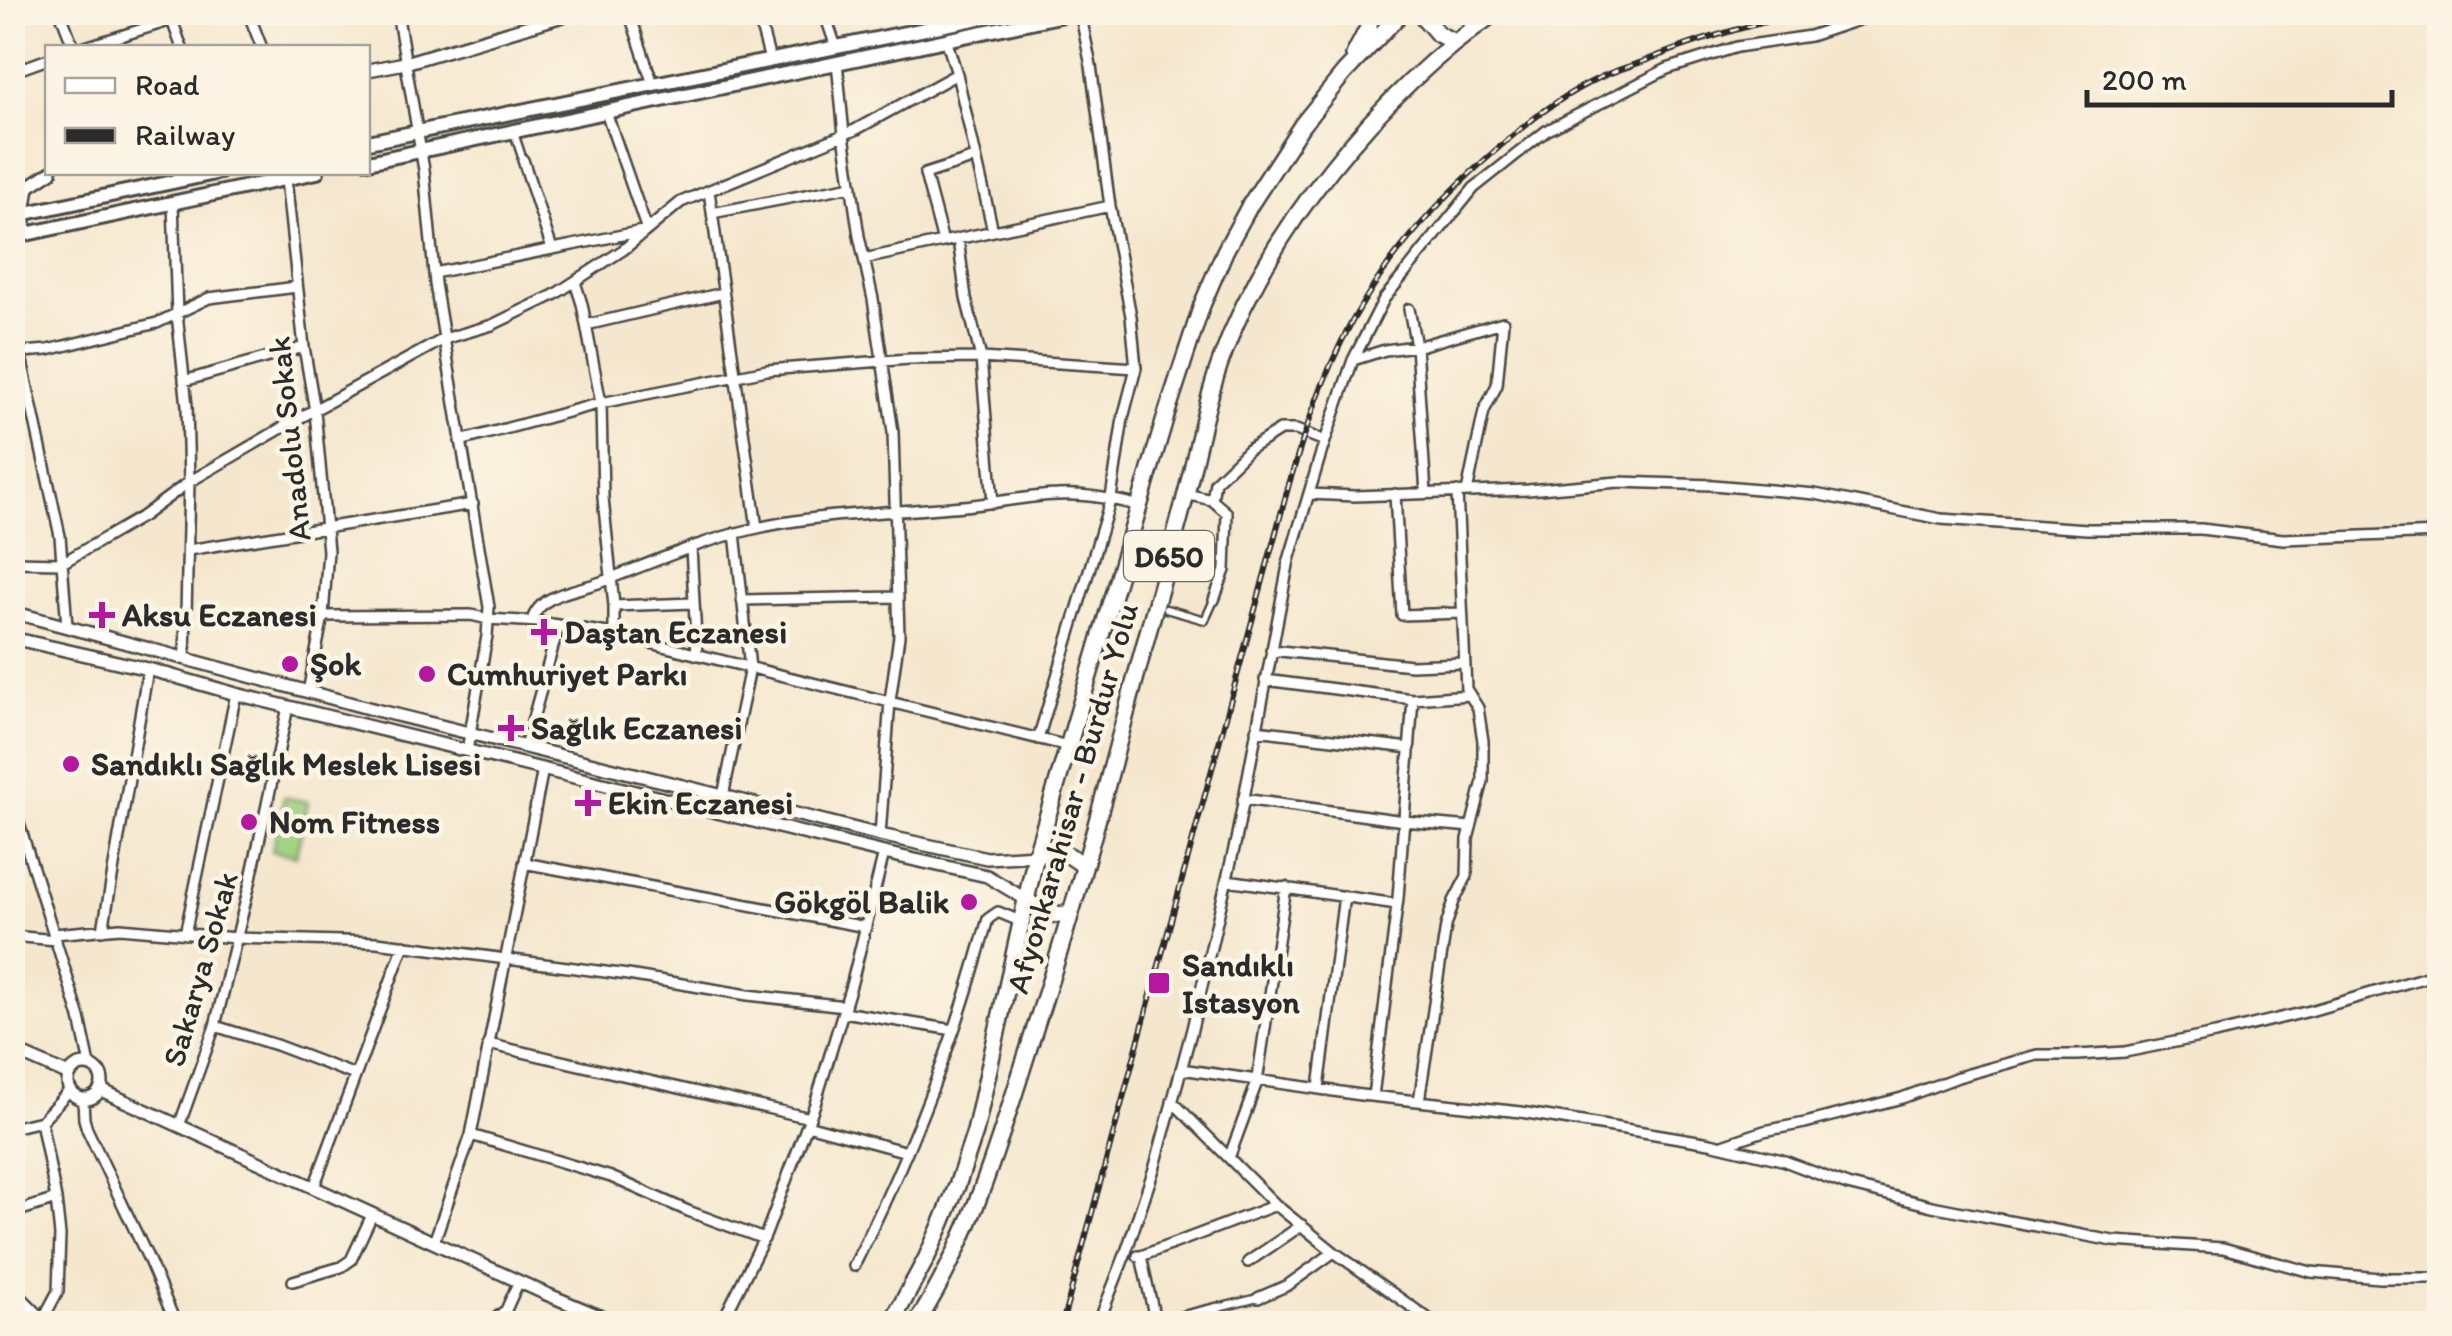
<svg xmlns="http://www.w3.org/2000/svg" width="2452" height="1336" font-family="Itim,sans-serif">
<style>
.green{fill:#9fd181;stroke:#657e56;stroke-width:2.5}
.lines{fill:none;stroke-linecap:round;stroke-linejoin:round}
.pedestrian-casing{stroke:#494743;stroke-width:11}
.minor-casing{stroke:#494743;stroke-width:14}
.tertiary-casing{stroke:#494743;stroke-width:16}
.secondary-casing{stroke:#494743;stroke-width:18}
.trunk-casing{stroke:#494743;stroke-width:20}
.pedestrian{stroke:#fff;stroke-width:6}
.minor{stroke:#fff;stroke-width:9}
.tertiary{stroke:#fff;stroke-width:11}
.secondary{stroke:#fff;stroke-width:12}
.trunk{stroke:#fff;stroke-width:15}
.rail-casing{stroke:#2b2b2b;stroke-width:6}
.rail{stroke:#fcf5e5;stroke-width:2.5;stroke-dasharray:8;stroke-linecap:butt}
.poi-dot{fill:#b5179e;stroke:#fcf5e5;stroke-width:4}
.labels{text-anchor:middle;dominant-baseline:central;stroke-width:9;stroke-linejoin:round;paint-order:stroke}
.shield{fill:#fcf5e5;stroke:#6a6863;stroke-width:2.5}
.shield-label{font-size:30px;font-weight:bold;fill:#2b2b2b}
.street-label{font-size:32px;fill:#2b2b2b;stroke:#fcf5e5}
.poi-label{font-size:32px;font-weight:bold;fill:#2b2b2b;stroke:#fcf5e5;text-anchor:start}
</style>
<rect width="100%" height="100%" fill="#fcf5e5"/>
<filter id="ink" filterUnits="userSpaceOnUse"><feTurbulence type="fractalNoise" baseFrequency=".01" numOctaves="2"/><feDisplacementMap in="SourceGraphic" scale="20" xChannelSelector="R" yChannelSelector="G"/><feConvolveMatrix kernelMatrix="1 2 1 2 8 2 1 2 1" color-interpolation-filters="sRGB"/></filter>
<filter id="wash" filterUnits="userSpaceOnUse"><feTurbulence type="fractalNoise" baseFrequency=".0048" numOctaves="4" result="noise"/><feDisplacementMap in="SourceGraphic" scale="40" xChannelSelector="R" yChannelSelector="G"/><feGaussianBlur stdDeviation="2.25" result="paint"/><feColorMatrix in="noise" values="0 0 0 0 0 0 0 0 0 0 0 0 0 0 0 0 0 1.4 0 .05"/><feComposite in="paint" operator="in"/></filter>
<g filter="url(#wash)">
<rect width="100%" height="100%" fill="#f5e7ce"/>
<!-- green -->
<path class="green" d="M284,797l24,5 -12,54 -24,-5z"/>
</g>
<g filter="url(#ink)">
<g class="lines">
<defs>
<path id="pedestrian" d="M514,133l9,27
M1166,609l39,11 9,-20
M1218,1308l40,-10"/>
<path id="minor" d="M60,12l14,36
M169,12l13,36
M248,12l14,36
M397,12l27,158 11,114 54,323 -2,29 -20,115
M629,12l24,72
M757,12l13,48
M824,12l12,35
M946,39l11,35 36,157
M82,48l90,-28
M837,62l7,73 15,101 14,63 20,133 6,204 -9,65 -10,134
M12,72l36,-13
M523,160l29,89
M286,179l18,168 11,64 13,140 -5,65 -15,76
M12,185l11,26
M709,191l48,337
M173,203l4,111 10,92 2,76 -4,177
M712,213l140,-27
M958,239l8,59 15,60 12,145
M943,242l-18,-68 50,-16
M864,259l246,-53
M434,273l213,-43 -41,-118
M575,282l7,22 19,99 2,95 11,108v28
M1409,309l7,37 10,147
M586,325l137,-32
M20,352l40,184 7,90
M12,353l36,-3 109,-27 52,-25 88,-11
M1353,360l32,-10 38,-5 80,-23 -6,63 -13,26 -17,81
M184,381l120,-34
M460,441l141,-38 166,-33 142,-11 72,-1 155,10
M1186,494l26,6 15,13 -2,57 -11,30
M1309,494l46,2 173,-6 90,-8 95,3 102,9 126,25 146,10h114l82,10 157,-6
M1395,494l7,121 59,-2
M1212,500l3,-18 33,-32 32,-20h16l29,11
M691,548l6,107
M188,550l285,-46
M12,562l50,1 81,-47 46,-34 105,-61 150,-82 48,-14 62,-30 69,-45 58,-48 174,-72 102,-56
M742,600l156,-3
M614,606l79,-3
M323,616l148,-1 17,4 51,3 75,12 454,112
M532,621c7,-28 45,-30 69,-39 50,-19 99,-41 152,-53 71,-17 147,-16 220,-24 28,-3 56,-9 84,-10 28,-2 57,4 83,11
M1271,650l140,15 53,-2
M1265,680l148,19 57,-4
M1256,730l154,18
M1038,739l73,-241 12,-80 13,-50 -5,-52 -21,-110 -19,-140 -11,-54
M525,747l34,-122
M723,796l27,-128 -15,-135
M1243,799l161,22 67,6
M12,801l68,217 10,47
M524,863l342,64
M1227,880l170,24
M103,930l45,-261
M54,934l66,-6 116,10 141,4 251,33 120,20 97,11
M185,934l51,-240
M12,936l44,4
M843,1012l111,18
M215,1026l61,19 79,30
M488,1044l322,74
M1181,1069l180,26 160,17 189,31 72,17 65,25 85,21 181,35 110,7 88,24 69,6h60
M1319,1088l25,-192
M1373,1096l25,-198 15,-199
M83,1100l1,19 3,10 61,129 28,66
M1172,1101l104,104 58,47 102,72
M1419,1101l27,-175 8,-25 13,-25 1,-37 15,-58v-40l-5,-33 -12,-19 -9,-197
M41,1121l15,78 4,36 -2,56 -15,28
M807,1125l100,27
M179,1126l36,-100 35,-143 38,-176
M12,1128l29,-7 28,-30
M471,1135l140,42 77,34 76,28
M1723,1145l41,-14 41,-8 97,-25 56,-21 79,-22h41l47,-3 90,-18 95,-23 130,-38
M1229,1158l28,-76 29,-195
M314,1187l90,-242
M12,1213l44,-14
M434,1242l37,-107 72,-366
M1138,1256h3l15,68
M1141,1256l135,-51
M1248,1262l54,-37
M854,1266c38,-76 72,-155 100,-236 13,-36 23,-74 34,-111l10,-7 24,10
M293,1281l48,-14 10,-7 21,-45
M12,1288l36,36
M1258,1298l30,-13 46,-33
M1156,1323l62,-15
M489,1324l17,-14 13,-29
M721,1324l45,-90 49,-130 37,-122 32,-129
M1098,1324l27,-69 30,-89 37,-137 44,-189 53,-280 33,-110 31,-90 31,-61 90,-111 72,-57 121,-62 70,-22 73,-11 72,-24"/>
<path id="tertiary" d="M368,70l37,-7 171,-51
M26,234l-2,-21 4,-26 23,-15
M12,612l360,97 508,126 107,23 49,-3
M12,638l136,31 88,25 648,159 103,23 40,24
M12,1050l57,25
M68 1082a17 17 0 1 1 34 0a17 17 0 1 1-34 0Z
M101,1090l443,203 74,31"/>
<path id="secondary" d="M368,142l641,-130
M368,162l710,-150
M12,216l208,-44
M12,237l305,-65"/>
<path id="trunk" d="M1419,12l19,22 16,8
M1354,55l15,-29 2,-14
M1036,855c23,-6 29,-4 48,11
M1027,900c15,14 24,17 44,13
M891,1324l35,-65 16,-36 15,-37 18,-54 61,-277 131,-443 35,-107 23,-54 25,-46 52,-80 42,-52 58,-61
M916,1324c53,-82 80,-173 109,-264 15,-48 31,-96 45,-144 29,-96 53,-194 80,-291 12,-44 25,-87 36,-131 11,-43 19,-88 34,-131 47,-133 160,-271 276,-351"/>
</defs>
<!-- pedestrian casing -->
<use href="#pedestrian" class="pedestrian-casing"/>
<!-- minor casing -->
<use href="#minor" class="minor-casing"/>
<!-- tertiary casing -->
<use href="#tertiary" class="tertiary-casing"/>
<!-- secondary casing -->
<use href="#secondary" class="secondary-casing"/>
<!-- trunk casing -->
<use href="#trunk" class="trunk-casing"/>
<!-- pedestrian -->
<use href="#pedestrian" class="pedestrian"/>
<!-- minor -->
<use href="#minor" class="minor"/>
<!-- tertiary -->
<use href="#tertiary" class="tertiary"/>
<!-- secondary -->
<use href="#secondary" class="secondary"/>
<!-- trunk -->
<use href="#trunk" class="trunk"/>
<defs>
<path id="rail" d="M1062,1324l227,-840c19,-63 40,-127 75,-183 33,-54 77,-102 124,-144 33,-30 70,-60 111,-79 14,-7 29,-11 43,-16 55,-22 110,-39 168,-50"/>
</defs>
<!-- rail casing -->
<use href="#rail" class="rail-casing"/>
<!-- rail -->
<use href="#rail" class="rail"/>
</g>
</g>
<!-- markers -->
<g class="poi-dot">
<path d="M97 600h10v10h10v10h-10v10h-10v-10h-10v-10h10z"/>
<path d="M539 617h10v10h10v10h-10v10h-10v-10h-10v-10h10z"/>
<circle cx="290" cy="664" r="10"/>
<circle cx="427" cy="674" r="10"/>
<path d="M506 713h10v10h10v10h-10v10h-10v-10h-10v-10h10z"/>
<circle cx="71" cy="764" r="10"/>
<path d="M583 788h10v10h10v10h-10v10h-10v-10h-10v-10h10z"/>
<circle cx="249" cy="822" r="10"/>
<circle cx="969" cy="902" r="10"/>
<rect x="1147" y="971" width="24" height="24" rx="5"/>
</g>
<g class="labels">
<!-- shield labels -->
<rect class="shield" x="1124" y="531" width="90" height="50" rx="8"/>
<g class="shield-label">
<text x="1169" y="556">D650</text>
</g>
<!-- street labels -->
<g class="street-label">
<text transform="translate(289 439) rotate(-96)">Anadolu Sokak</text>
<text transform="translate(1072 798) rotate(-74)">Afyonkarahisar - Burdur Yolu</text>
<text transform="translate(200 969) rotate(-74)">Sakarya Sokak</text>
</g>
<!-- poi labels -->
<g class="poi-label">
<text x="122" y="615">Aksu Eczanesi</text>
<text x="564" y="632">Daştan Eczanesi</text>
<text x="310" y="664">Şok</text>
<text x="447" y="674">Cumhuriyet Parkı</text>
<text x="531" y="728">Sağlık Eczanesi</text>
<text x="91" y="764">Sandıklı Sağlık Meslek Lisesi</text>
<text x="608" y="803">Ekin Eczanesi</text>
<text x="269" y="822">Nom Fitness</text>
<text x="949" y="902" text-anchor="end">Gökgöl Balik</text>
<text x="1182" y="965">Sandıklı<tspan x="1182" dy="37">Istasyon</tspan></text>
</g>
</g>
<!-- margin -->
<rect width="2452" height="1336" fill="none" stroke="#fcf5e5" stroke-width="50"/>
<!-- legend -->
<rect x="45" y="45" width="325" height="130" fill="#fcf5e5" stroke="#a8a49b" stroke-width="2.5"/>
<rect x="65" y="78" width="50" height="15" fill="#ffffff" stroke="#a8a49b" stroke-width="2.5"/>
<text x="135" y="95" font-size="30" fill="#2b2b2b">Road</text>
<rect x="65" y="128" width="50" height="15" fill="#2b2b2b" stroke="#a8a49b" stroke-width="2.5"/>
<text x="135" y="145" font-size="30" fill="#2b2b2b">Railway</text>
<!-- scale -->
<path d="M2087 90v15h305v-15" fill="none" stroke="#2b2b2b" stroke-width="5"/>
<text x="2102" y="90" font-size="30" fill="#2b2b2b" stroke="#fcf5e5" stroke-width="8" paint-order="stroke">200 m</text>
</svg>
